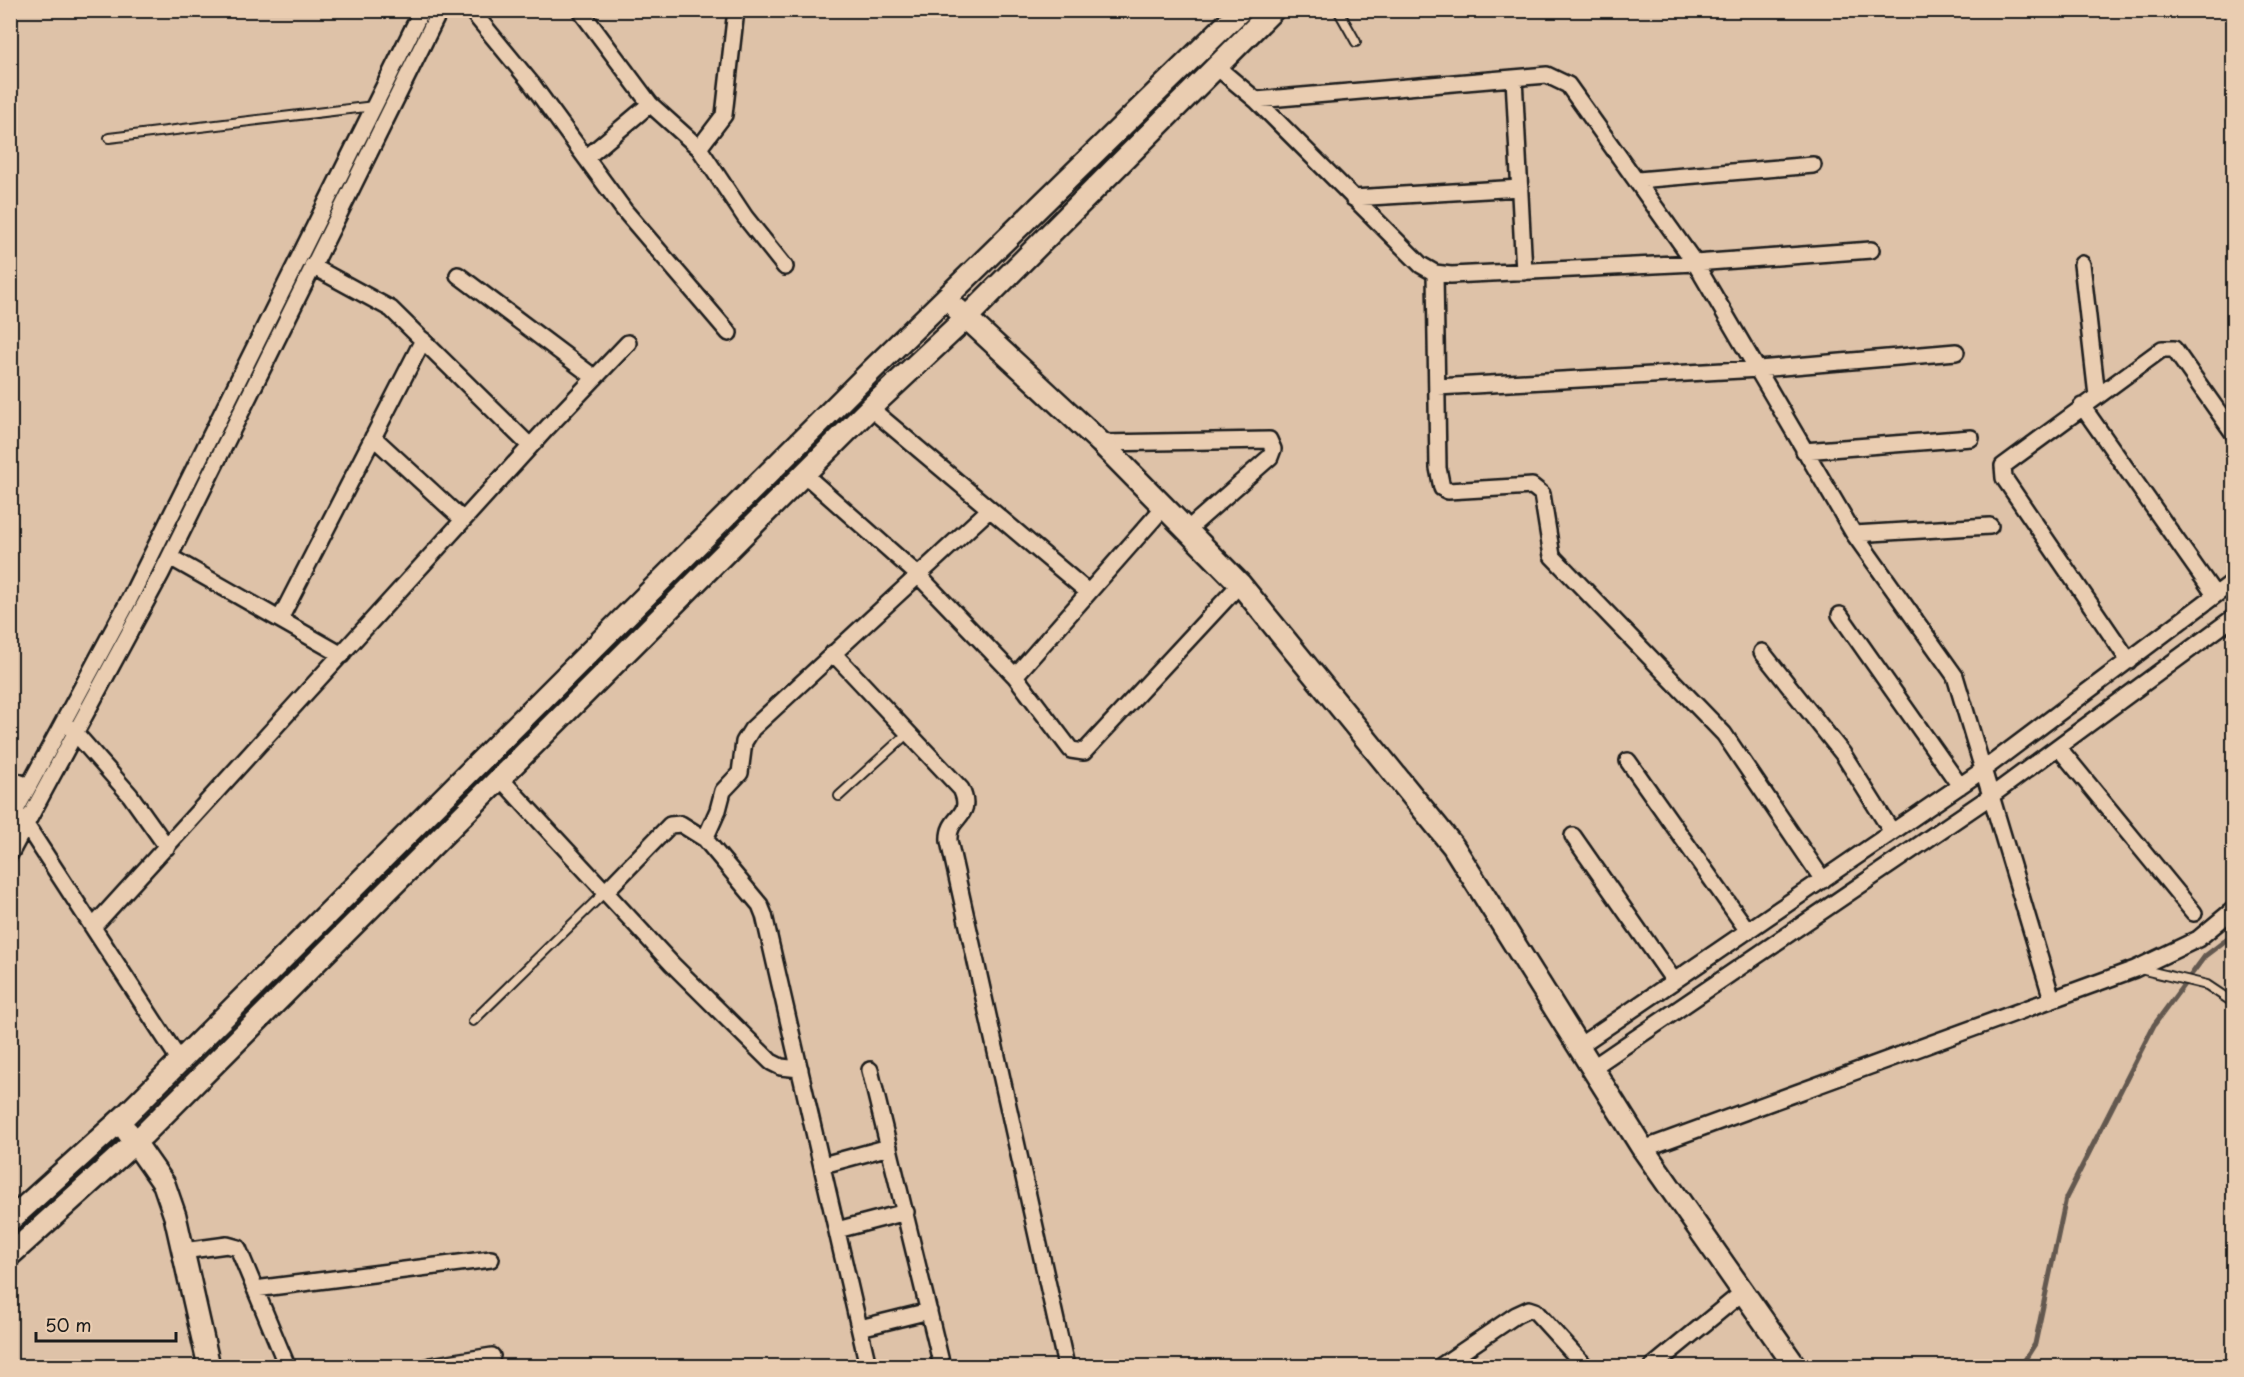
<svg xmlns="http://www.w3.org/2000/svg" width="2244" height="1377" font-family="'Playpen Sans',sans-serif">
<style>
.lines{fill:none;stroke-linecap:round;stroke-linejoin:round}
.stream{stroke:#635950;stroke-width:5}
.lane-casing{stroke:#1c1c1c;stroke-width:12}
.street-casing{stroke:#1c1c1c;stroke-width:20}
.secondary-casing{stroke:#1c1c1c;stroke-width:26}
.lane{stroke:#eacdb1;stroke-width:8}
.street{stroke:#eacdb1;stroke-width:15}
.secondary{stroke:#eacdb1;stroke-width:21}
</style>
<rect width="100%" height="100%" fill="#dec2a8"/>
<filter id="ink" filterUnits="userSpaceOnUse"><feTurbulence type="fractalNoise" baseFrequency=".0167" numOctaves="2"/><feDisplacementMap in="SourceGraphic" scale="12" xChannelSelector="R" yChannelSelector="G"/><feConvolveMatrix kernelMatrix="1 2 1 2 8 2 1 2 1" color-interpolation-filters="sRGB"/></filter>
<g filter="url(#ink)">
<g class="lines">
<!-- stream -->
<path class="stream" d="M2021,1366l14,-22 31,-146 88,-173 51,-69 29,-22"/>
<defs>
<path id="lane" d="M1338,10l18,32
M109,138l265,-32
M839,796l69,-63
M2140,969l67,16 27,18
M473,1021l133,-130"/>
<path id="street" d="M471,10l60,73 93,127 105,123
M580,10l70,94 49,44 46,69 40,50
M1218,68l38,32 165,165 14,8 16,2 244,-12 176,-13
M1514,78l10,194
M1256,100l291,-25 21,10 127,178 159,271 101,142 97,323
M699,148l25,-33 12,-105
M586,158l64,-54
M1638,180l175,-15
M1353,198l167,-10
M2082,264l15,132
M312,266l79,43 139,137
M1435,273l3,195 4,20 6,3 84,-5 10,8 10,62 172,178 99,146
M458,275l137,103
M1437,387l322,-18 197,-17
M2082,406l133,189
M870,408l218,184
M373,437l90,83
M1101,443l168,-3 4,9 -3,8 -83,73
M1804,451l167,-13
M804,474l115,102 96,100 56,74 13,2 156,-168
M1854,534l136,-8
M170,557l172,98
M1840,615l120,171
M280,619l143,-279
M1762,652l81,102 49,78
M833,653l128,136c14,29 -14,26 -12,52l117,525
M2129,661l-125,-183 -1,-12 159,-117h12l60,85
M1015,676l149,-169
M71,728l59,67 37,52
M2058,747l136,166
M1628,761l120,170
M500,778l172,186 99,98 10,5 19,2
M10,779l19,7
M21,817l159,244
M10,821l119,-221 293,-590
M1573,836l101,145
M705,839l13,-29 5,-19 17,-18 4,-31 8,-13 238,-220
M10,854l151,-280 279,-564
M606,891l64,-66 11,-1 24,15 55,66 4,10 104,451
M93,927l454,-499 81,-85
M1579,1046l404,-276 251,-189
M1592,1068l399,-272 243,-179
M870,1070l72,296
M1643,1149l492,-180 63,-30 36,-30
M823,1165l66,-18
M837,1230l69,-18
M183,1251l44,-6 11,3 49,118
M255,1289l236,-30
M860,1328l69,-17
M430,1366l62,-10
M1441,1366l75,-51 13,-6 6,2 50,55
M1653,1366l90,-74"/>
<path id="secondary" d="M957,309l144,134 139,141 213,262 190,303 152,217
M127,1131l37,53 11,32 34,150
M10,1220l116,-105 746,-745 369,-360
M10,1255l134,-121 726,-726 97,-91 306,-307"/>
</defs>
<!-- lane casing -->
<use href="#lane" class="lane-casing"/>
<!-- street casing -->
<use href="#street" class="street-casing"/>
<!-- secondary casing -->
<use href="#secondary" class="secondary-casing"/>
<!-- lane -->
<use href="#lane" class="lane"/>
<!-- street -->
<use href="#street" class="street"/>
<!-- secondary -->
<use href="#secondary" class="secondary"/>
</g>
</g>
<!-- margin -->
<rect width="2244" height="1377" fill="none" stroke="#eacdb1" stroke-width="36"/>
<rect x="18" y="18" width="2208" height="1341" fill="none" stroke="#1c1c1c" stroke-width="2" filter="url(#ink)"/>
<!-- scale -->
<path d="M36 1332v9h140v-9" fill="none" stroke="#1c1c1c" stroke-width="3"/>
<text x="45" y="1332" font-size="18" fill="#1c1c1c" stroke="#eacdb1" stroke-width="4.5" paint-order="stroke">50 m</text>
</svg>
